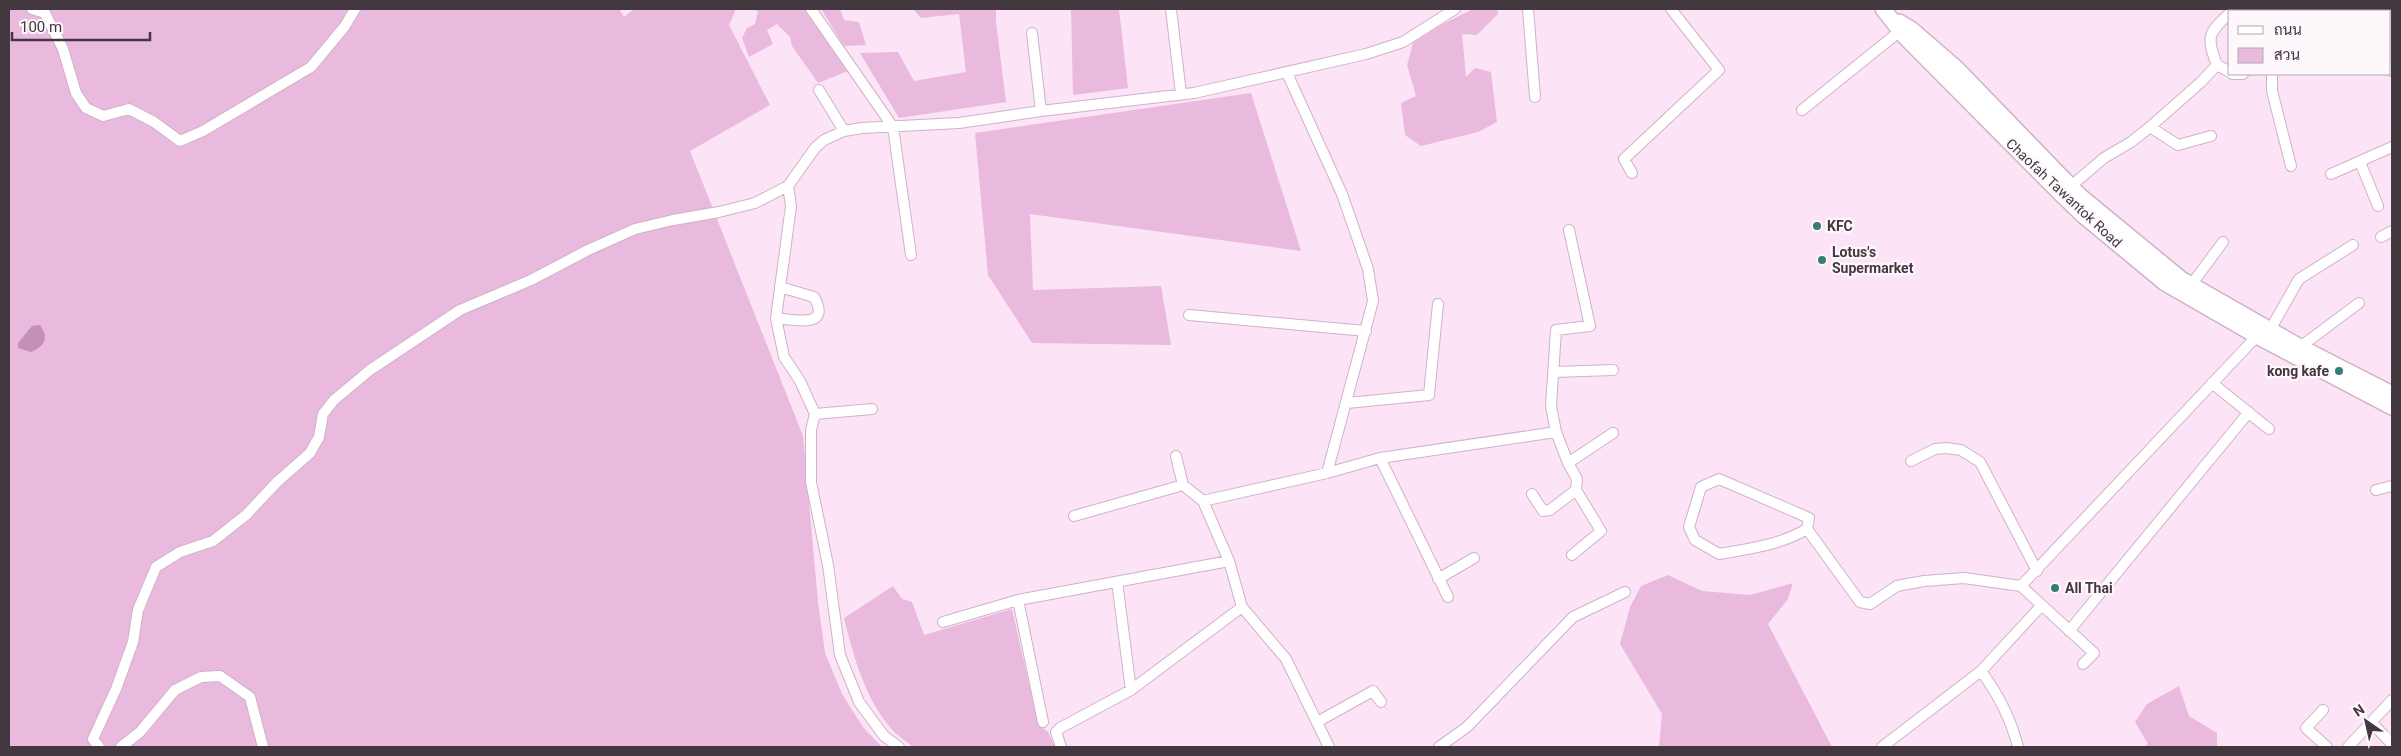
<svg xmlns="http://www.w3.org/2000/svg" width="2401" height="756" font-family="Roboto,Sarabun,sans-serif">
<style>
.green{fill:#e9b9de}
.water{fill:#c48fb8}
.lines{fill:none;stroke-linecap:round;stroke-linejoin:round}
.street-casing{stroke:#cfb2c8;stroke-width:12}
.secondary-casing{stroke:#cfb2c8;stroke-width:18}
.street{stroke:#fff;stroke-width:10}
.secondary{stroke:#fff;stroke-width:15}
.poi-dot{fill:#367d74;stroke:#fef7fc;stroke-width:2}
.labels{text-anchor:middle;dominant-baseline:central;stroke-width:4.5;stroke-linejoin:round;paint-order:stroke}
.street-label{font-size:14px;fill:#433740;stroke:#fef7fc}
.poi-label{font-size:14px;font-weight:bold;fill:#433740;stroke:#fef7fc;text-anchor:start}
</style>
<rect width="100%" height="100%" fill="#fce4f6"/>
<!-- green -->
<path class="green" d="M9,9h610l5,8 10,-8h102l-7,16 41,80 -80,46 113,285 15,166 7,51 17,41 21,33 19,20h-873z
M750,9h55l43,62 -30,12 -26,-37 -2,-9 -13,-13 -10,6 6,14 -24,13 -7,-19 5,-10 8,-4 3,-13z
M821,9h19l4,11 15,2 7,23 -22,1z
M913,9h83v14l10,79 -107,16 -39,-65 38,-1 16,29 52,-9 -7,-58 -38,4z
M1071,9h48l9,79 -55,7z
M1473,9h24l1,5 -21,21 -15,-1 4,43 9,-9 16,4 6,50 -19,10 -57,14 -16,-11 -4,-32 15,-7 -9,-31 6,-22 28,-18z
M1251,93l50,158 -271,-37 3,76 128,-4 10,59 -139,-2 -44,-68 -13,-142z
M1668,575l34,16 48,4 43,-12 -5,16 -20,25 64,123h-173l3,-33 -42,-70 10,-37 11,-21z
M893,586l9,13 10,3 12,33 88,-26 26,115 10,8 7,15h-142c-7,-6 -17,-12 -23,-20 -25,-29 -37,-72 -46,-109z
M2179,686l10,30 28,17v14h-72l3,-3 -13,-22 12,-18z"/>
<!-- water -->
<path class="water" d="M40,325c9,13 5,21 -9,27l-13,-4v-5l14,-17z"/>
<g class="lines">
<defs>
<path id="street" d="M32,9l13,4 18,36 13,44 10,15 17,8 26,-7 25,13 26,19 23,-10 108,-64 34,-41 10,-17
M811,9l82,118 18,128
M1171,9l10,85
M1528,9l7,88
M2316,9l4,2
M1032,33l9,78
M2217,65l13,7
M2390,66l2,5
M1287,73l55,121 26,75 5,32 -46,172
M2232,74h11
M2272,74v17l19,75
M819,90l25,41
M1802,110l98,-79
M2150,127l28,18 33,-9
M2360,162l18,44
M1632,173l-8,-14 95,-89 -48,-61
M2331,174l61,-27
M788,186l3,20 -15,112 8,39 16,24 15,33 -4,16v52l17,83 12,90 19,47 25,34 15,11
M2071,186l33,-28 27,-16 19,-15 51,-45 16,-17c-11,-28 -9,-32 13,-52
M1569,230l21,96 -34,4 -5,76 5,26 12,31 9,16 -1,11 25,41 -29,24
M2381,237l11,-6
M2191,285l32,-43
M1189,315l177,16
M776,318c18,2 56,11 38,-21l-34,-10
M2270,330l29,-51 54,-34
M2300,347l59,-44
M1554,372l59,-2
M2212,383l57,46
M1347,403l82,-8 9,-91
M815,414l57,-5
M1176,456l7,29
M1380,458l68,139
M1911,461l24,-12 11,-1 15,2 19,12 57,109
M1568,463l45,-30
M1719,479l90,39 -2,11c-27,16 -58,20 -88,25l-24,-14 -6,-13 12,-40z
M2376,490l16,-4
M1532,494l11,17 7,-1 26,-20
M1074,516l109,-31 20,16
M1807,529l53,73 10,2 27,-18 27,-5 40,-3 57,8 73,67 -11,11
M1438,579l36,-21
M1117,582l14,108
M2021,586l236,-250
M1018,600l25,122
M1242,607l44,52 43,88
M943,622l75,-22 211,-39 -26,-60 124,-28 53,-15 176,-26
M2069,631l180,-219
M1981,671c17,23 30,48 37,76
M2323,710l-17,18 21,19
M1317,722l56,-31 8,11
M2371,722l21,22
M99,747l-6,-8 23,-50 17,-47 5,-32 18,-43 24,-15 33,-11 33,-26 31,-33 33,-29 9,-16 4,-23 11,-14 36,-30 90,-60 71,-30 57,-30 47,-21 38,-9 46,-8 36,-9 33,-17 27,-38 9,-8 20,-9 18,-3 97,-5 82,-12 153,-18 172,-39 37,-12 52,-33
M121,747l19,-15 35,-42 26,-13 19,-1 30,21 13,50
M1061,747l-5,-15 4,-4 71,-38 111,-83 -13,-46
M1439,747l28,-20 106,-110 52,-25
M1882,747l99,-76 60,-65
M2348,747l44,-47"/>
<path id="secondary" d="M1883,9l23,29 154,155 24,23 81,67 92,53 135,71
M1899,22l13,8 44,38 124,128 101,83 119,68 92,47"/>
</defs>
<!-- street casing -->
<use href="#street" class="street-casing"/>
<!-- secondary casing -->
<use href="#secondary" class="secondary-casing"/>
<!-- street -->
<use href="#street" class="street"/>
<!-- secondary -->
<use href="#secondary" class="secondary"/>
</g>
<!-- markers -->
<g class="poi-dot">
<circle cx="1817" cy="226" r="5"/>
<circle cx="1822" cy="260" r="5"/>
<circle cx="2339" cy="371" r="5"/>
<circle cx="2055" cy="588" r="5"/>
</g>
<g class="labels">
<!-- street labels -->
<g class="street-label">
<text transform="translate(2064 193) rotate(43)">Chaofah Tawantok Road</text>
</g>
<!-- poi labels -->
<g class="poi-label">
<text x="1827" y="226">KFC</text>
<text x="1832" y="252">Lotus's<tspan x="1832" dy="16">Supermarket</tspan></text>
<text x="2329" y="371" text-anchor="end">kong kafe</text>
<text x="2065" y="588">All Thai</text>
</g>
</g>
<!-- border -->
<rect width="2401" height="756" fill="none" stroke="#433740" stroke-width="20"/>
<!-- legend -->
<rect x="2228" y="10" width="162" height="65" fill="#fef7fc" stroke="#b3aab1"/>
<rect x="2238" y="26" width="25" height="8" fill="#ffffff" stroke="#b3aab1"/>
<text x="2274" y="35" font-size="15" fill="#433740">ถนน</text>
<rect x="2238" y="48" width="25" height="15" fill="#e9b9de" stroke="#b3aab1"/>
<text x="2274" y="60" font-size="15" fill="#433740">สวน</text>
<!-- north arrow -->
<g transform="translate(2366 721) rotate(326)" stroke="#fef7fc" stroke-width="4" paint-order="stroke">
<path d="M0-4L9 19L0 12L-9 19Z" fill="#433740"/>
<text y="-8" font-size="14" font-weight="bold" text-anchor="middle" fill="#433740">N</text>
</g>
<!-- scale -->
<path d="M12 32v8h138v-8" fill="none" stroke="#433740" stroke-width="2.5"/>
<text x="20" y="32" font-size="15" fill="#433740" stroke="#fef7fc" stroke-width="4" paint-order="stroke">100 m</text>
</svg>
